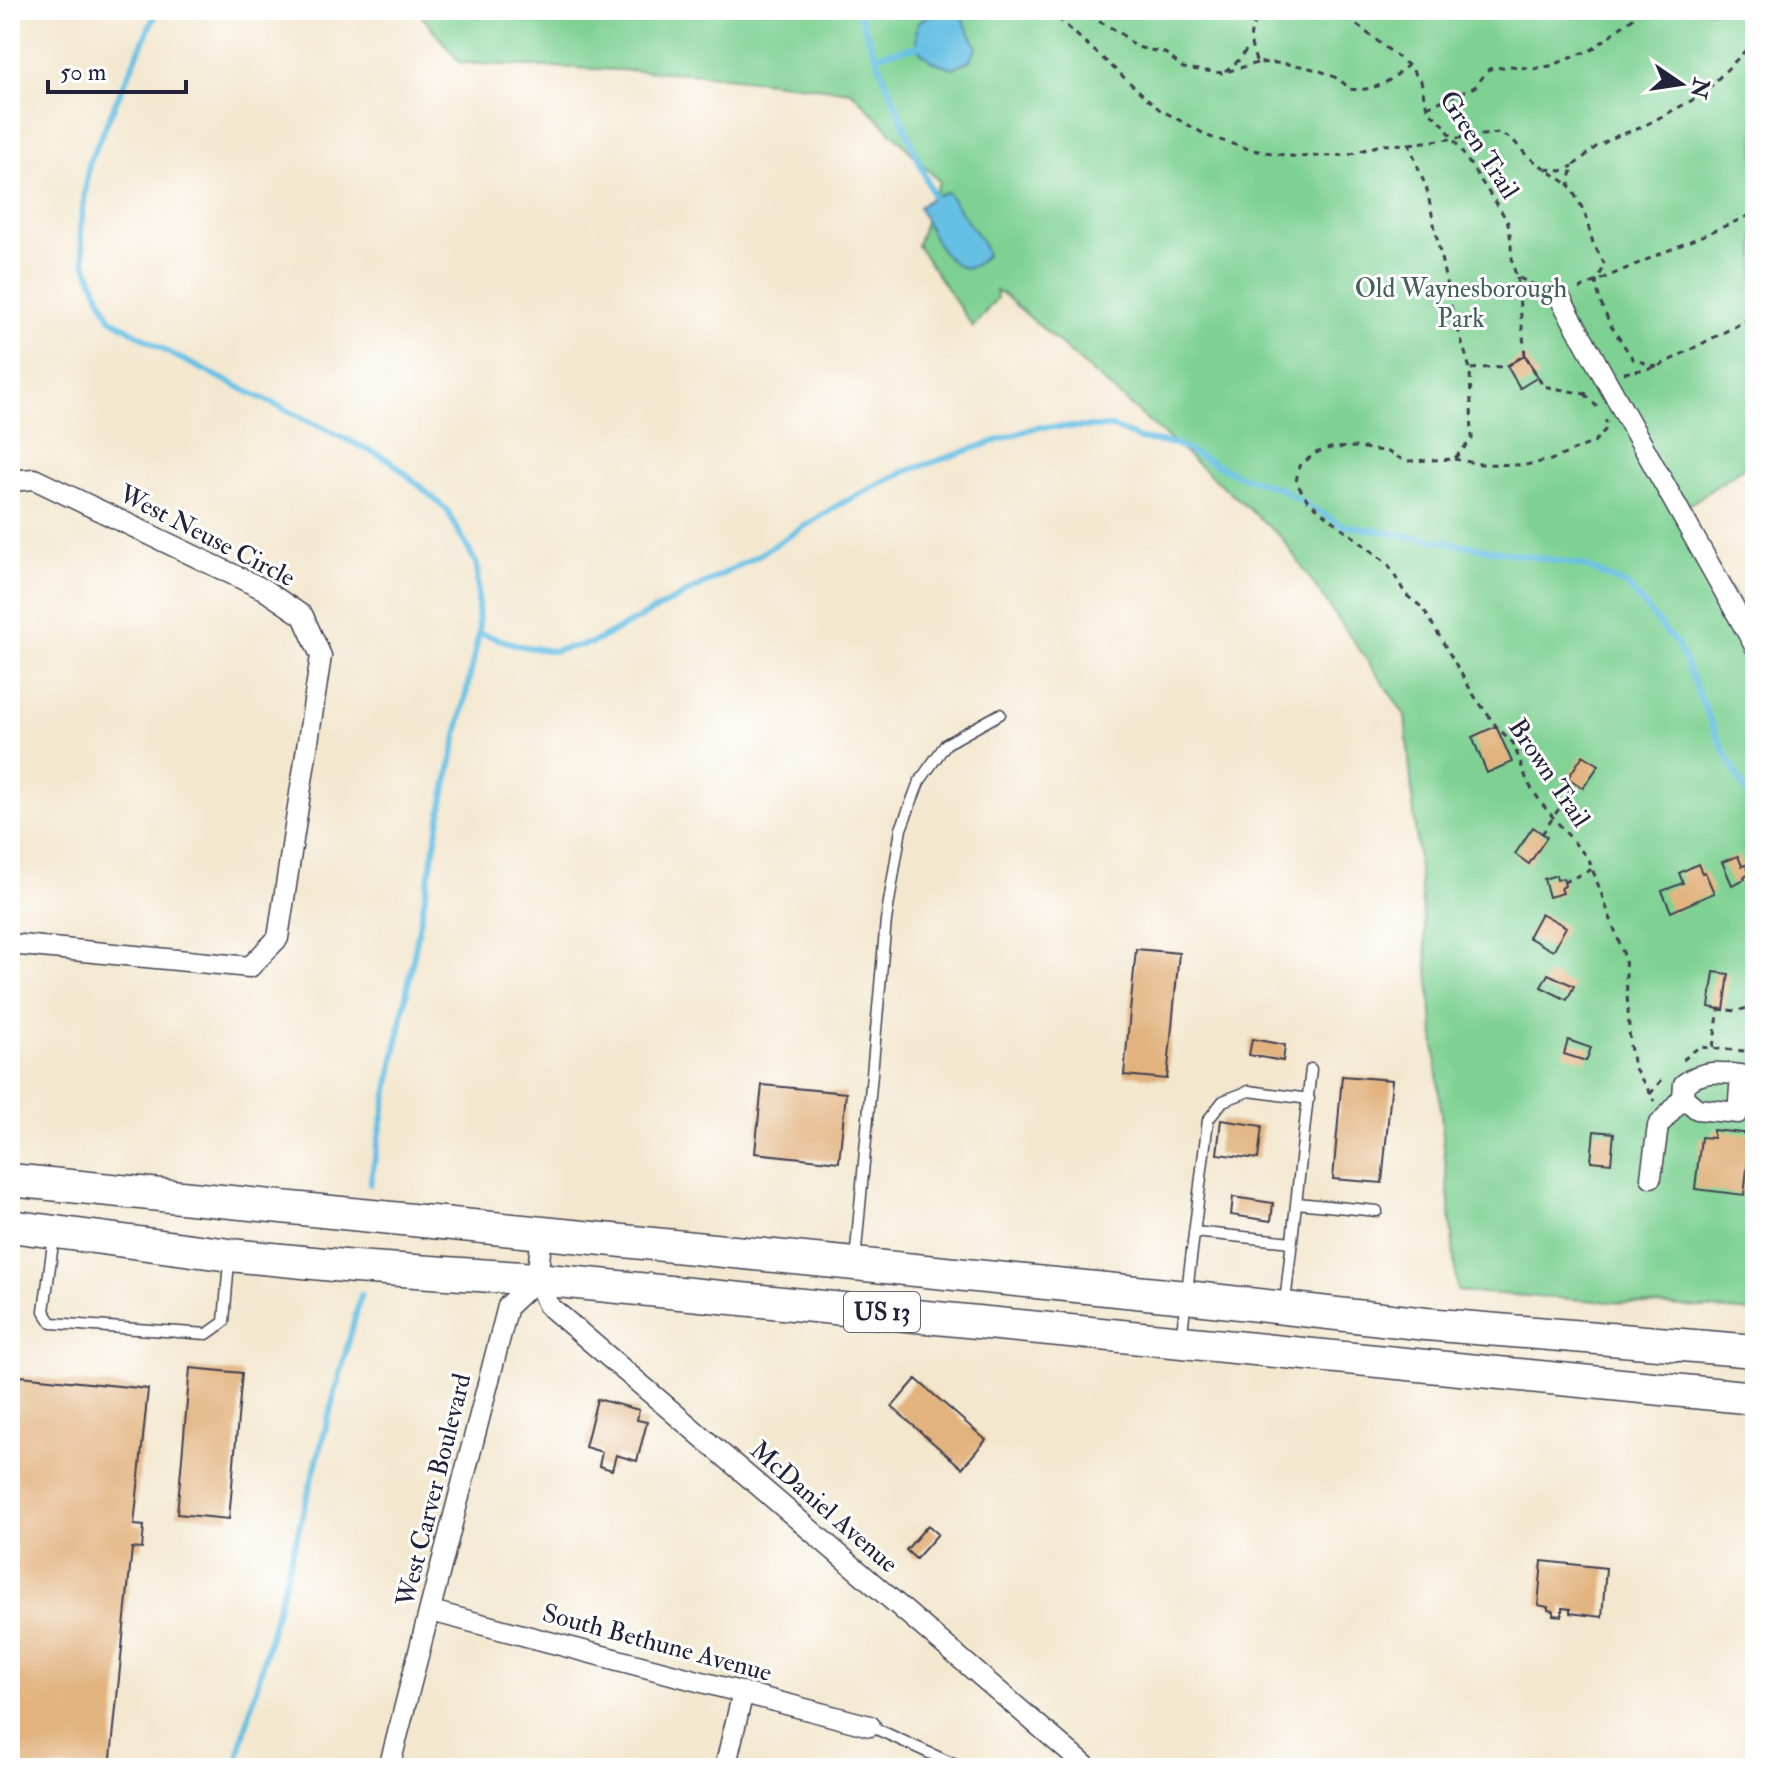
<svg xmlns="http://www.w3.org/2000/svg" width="1765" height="1778" font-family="'IM FELL Double Pica',serif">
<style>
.green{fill:#7ed193;stroke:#507a67;stroke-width:2}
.water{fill:#66c0e4;stroke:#447190;stroke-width:2}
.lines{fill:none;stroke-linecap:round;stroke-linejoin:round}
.stream{stroke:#66c0e4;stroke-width:6}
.building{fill:#e2b37f}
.service-casing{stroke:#414051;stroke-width:13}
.minor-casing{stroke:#414051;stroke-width:23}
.trunk-casing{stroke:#414051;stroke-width:35}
.path{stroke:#414051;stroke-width:3;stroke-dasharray:6 6;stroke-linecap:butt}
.service{stroke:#fff;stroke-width:10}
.minor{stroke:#fff;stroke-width:20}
.trunk{stroke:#fff;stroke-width:32}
.labels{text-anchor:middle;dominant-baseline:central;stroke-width:6;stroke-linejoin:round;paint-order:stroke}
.shield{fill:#fff;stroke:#646476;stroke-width:2}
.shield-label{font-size:24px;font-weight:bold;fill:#22223b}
.street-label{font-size:26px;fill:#22223b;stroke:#fff}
.park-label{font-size:26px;fill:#425f5a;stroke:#fff}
</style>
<rect width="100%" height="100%" fill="#fff"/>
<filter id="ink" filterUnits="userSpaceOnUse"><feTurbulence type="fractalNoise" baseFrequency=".0125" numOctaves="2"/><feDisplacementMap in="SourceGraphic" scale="16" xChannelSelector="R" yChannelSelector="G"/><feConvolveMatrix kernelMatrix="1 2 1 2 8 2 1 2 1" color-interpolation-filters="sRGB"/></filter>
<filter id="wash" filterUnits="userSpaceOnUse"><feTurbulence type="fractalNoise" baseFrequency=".006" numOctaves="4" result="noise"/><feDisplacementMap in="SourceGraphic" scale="32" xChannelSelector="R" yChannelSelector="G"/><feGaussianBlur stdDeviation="1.8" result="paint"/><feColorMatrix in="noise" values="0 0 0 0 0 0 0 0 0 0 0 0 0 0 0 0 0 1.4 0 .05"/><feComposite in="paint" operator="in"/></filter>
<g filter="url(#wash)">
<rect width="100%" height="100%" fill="#f3e7ce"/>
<!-- green -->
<path class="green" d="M417,10h1338v450l-78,53 78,111v688l-298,-21 -52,-576 -124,-178 -279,-244 -6,-2 1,7 -24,29 -56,-82 22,-64 -88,-90 -161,-18 -230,-10z"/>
<!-- water -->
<path class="water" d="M939,10h19l19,37 -7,13 -17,8 -22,-7 -15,-14 1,-24z
M947,192l35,50 5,13c-4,3 -10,10 -16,12 -24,7 -45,-44 -52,-60l13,-10z"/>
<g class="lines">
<!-- stream -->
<path class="stream" d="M157,10l-68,153 -9,68 5,32 25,55 61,36 220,107 56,49 30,55 2,68 -35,164 -74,387
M857,10l79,193
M877,55l47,-10
M479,633l42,13 31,5 40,-8 165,-87 83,-52 64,-32 133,-45h76l27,12 35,5 62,31 42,13 63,37 240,40 46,21 50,60 40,92 37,72
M235,1768l126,-473"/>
</g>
<g id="blocks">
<!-- building -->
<path class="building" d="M1525,355l13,22 -18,11 -13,-22z
M1496,726l16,36 -25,11 -15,-36z
M1583,755l16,10 -16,23 -15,-10z
M1533,827l14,10 -18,27 -14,-10z
M1738,856l4,10 4,-1 4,9 -6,3 1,2 -13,6 -10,-23z
M1698,864l4,9 3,-1 9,21 -43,19 -9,-21 21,-8 -4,-10z
M1556,875l1,5 6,-2 2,8 -4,2 2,5 -14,4 -5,-18z
M1541,913l25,14 -13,24 -25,-14z
M1136,949l43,4 -12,126 -43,-4z
M1714,972l15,2 -5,36 -15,-3z
M1548,974l26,12 -7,14 -26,-13z
M1252,1039l33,6 -2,16 -34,-6z
M1568,1040l23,8 -5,13 -22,-7z
M1342,1076l50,4 -10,103 -49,-4z
M762,1085l84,8 -7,69 -84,-9z
M1221,1120l41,6 -4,33 -41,-5z
M1713,1130l38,4 -7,61 -49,-6 6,-52 12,1z
M1594,1131l20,2 -3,30 -20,-2z
M1233,1197l40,6 -2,18 -40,-6z
M190,1368l52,5 -13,146 -52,-5z
M10,1375l138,14 -14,136 10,1 -2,23 -10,-1 -22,220h-100z
M916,1379l70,61 -24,28 -70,-61z
M597,1399l42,11 -2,10 10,2 -10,39 -21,-6 -4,15 -13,-4 3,-14 -17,-5z
M928,1525l10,9 -22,25 -10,-9z
M1542,1561l64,7 -4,49 -32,-4v-4l-8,-1v8l-9,-1v-4l-5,-1v-3l-10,-2z"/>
</g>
</g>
<g filter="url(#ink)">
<use href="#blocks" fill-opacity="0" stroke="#414051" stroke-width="2"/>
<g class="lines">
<defs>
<path id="service" d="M1297,1203l80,8
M1194,1232l98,10
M54,1236l-10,75 8,12 155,11 17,-12 5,-61
M855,1261l31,-341 15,-91 18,-47 27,-38 54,-30
M1285,1303l26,-234
M1181,1340l27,-220 15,-19 26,-10 60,8
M870,1726l92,42"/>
<path id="minor" d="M1560,298l195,348
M10,481l24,-2 229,110 40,27 18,40 -43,282 -28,29 -240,-23
M1683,1097l14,12 41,4 3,-38
M1651,1177l7,-51 25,-29 1,-13c23,-18 44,-10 71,-7
M537,1279l11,26 540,463
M431,1611l439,115
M389,1768l119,-462 29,-27 5,-45
M725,1768l18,-76"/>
<path id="trunk" d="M10,1180l1176,117 240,27 329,27
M10,1226l220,29 125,12 182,12 1218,119"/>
</defs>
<!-- service casing -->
<use href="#service" class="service-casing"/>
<!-- minor casing -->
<use href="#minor" class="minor-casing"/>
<!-- trunk casing -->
<use href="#trunk" class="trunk-casing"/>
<!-- path -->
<path class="path" d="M1049,10l110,99 51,28 42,13 45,7 51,-2 32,-10 29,-1 18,46 24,116 19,63 2,70 -18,20 -49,2 -17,-9 -30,-5 -28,1 -14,5 -17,13 -3,16 12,19 80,63 18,31 17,13 50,86 23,32 17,17 15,40 14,21 47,56 36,98 5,87 4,22 21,34
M1078,10l41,22 17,15 29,6 18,15 39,5 35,-10
M1261,10c-2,9 -6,11 -9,19 -4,11 1,24 5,34 25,-2 77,5 92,26 25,3 41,-7 59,-24
M1338,10l70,55 13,16 4,21 5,10 14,13 63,95c6,19 2,40 10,57l26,12
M1225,71l13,-10 11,-15
M1427,107l48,-20 14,-18 22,-3 22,3 17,-3 43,-17 50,-39
M1409,144l90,-11 14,7 14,16 42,29
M1546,169l15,2 12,-5
M1517,277l8,78
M1579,289l176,-76
M1657,367l-24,-8 -22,-33 -11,-24 -4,-20 9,-17 -12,-22 -9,-32 -15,-26 4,-19 23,-19 21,-11 23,-8 62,-33 46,-47 7,-16
M1471,369l36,-3 18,-11 18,31 42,8 4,-3
M1624,373l33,-6 98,-51
M1585,394l12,13
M1454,459l26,5 45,1 26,-5 43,-18 12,-13v-9
M1542,834l34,-51
M1564,882l29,-13
M1713,1047l6,-38 17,2 19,-5
M1683,1060l16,-13 56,5
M1650,1094l15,-18
M1751,1134l4,-2"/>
<!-- service -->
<use href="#service" class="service"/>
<!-- minor -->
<use href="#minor" class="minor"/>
<!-- trunk -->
<use href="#trunk" class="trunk"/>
</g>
</g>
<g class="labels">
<!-- shield labels -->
<rect class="shield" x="844" y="1292" width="76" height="40" rx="6"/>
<g class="shield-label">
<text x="882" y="1312">US 13</text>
</g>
<!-- street labels -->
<g class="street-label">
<text transform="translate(1479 145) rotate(57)">Green Trail</text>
<text transform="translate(207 536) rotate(27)">West Neuse Circle</text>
<text transform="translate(1549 773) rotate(56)">Brown Trail</text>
<text transform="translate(434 1490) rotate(-76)">West Carver Boulevard</text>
<text transform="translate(824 1507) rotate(41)">McDaniel Avenue</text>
<text transform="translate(657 1643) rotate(15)">South Bethune Avenue</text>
</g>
<!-- park labels -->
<g class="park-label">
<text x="1461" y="289">Old Waynesborough<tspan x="1461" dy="30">Park</tspan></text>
</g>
</g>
<!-- margin -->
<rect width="1765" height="1778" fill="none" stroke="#fff" stroke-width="40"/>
<!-- north arrow -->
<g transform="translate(1681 84) rotate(103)" stroke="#ffffff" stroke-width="6" paint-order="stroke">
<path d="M0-6L14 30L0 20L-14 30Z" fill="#22223b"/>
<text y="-12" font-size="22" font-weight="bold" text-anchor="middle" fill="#22223b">N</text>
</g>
<!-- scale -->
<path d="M48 80v12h138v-12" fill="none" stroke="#22223b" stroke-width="4"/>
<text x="60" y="80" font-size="24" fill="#22223b" stroke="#ffffff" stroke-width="6" paint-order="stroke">50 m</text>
</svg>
